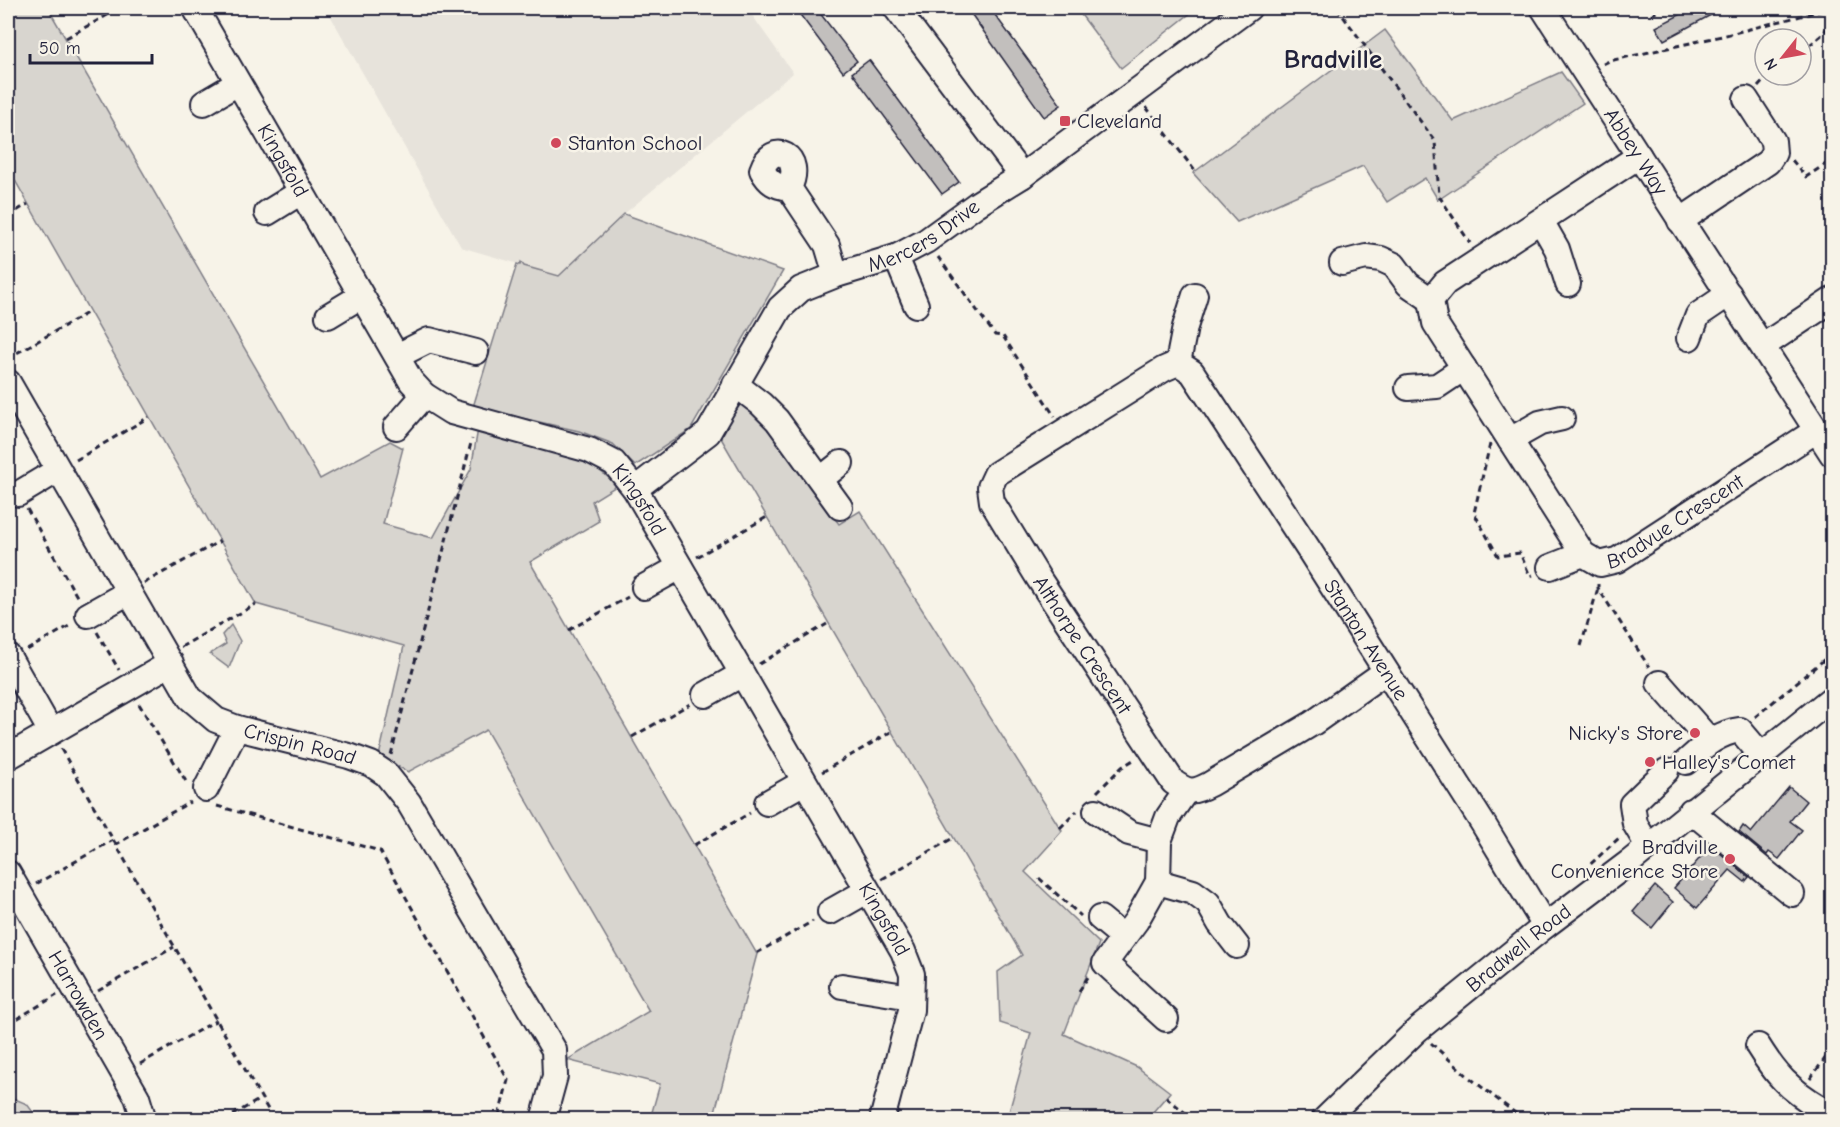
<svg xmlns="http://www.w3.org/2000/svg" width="1840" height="1127" font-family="'Comic Neue',sans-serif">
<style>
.built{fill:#e7e3db}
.green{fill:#d8d5cf;stroke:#7d7c85;stroke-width:1.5}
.building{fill:#c2bfbd;stroke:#22223b;stroke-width:1.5}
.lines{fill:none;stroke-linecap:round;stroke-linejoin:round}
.minor-casing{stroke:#22223b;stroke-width:28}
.path{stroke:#22223b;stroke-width:3;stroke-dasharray:6 4.5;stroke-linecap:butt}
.minor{stroke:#f7f3e8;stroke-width:24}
.poi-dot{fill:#d1495b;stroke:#f7f3e8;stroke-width:2}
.labels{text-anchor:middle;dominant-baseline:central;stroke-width:5;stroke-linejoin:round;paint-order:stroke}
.poi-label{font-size:21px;fill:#22223b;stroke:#f7f3e8;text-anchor:start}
.street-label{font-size:21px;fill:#22223b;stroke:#f7f3e8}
.district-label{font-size:27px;font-weight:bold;fill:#22223b;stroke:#f7f3e8}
</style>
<rect width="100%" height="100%" fill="#f7f3e8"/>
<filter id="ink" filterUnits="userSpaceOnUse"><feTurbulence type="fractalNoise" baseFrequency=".0167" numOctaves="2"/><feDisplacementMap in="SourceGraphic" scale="12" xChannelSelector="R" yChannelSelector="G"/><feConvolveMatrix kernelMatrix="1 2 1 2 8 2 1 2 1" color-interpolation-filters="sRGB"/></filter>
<g filter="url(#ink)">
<!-- built -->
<path class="built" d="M326,8h421l46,65 -169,141 -65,62 -98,-29z"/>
<!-- green -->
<path class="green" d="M8,8h40l272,471 70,-38 13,7 -20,76 50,14 38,-69 7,-40 104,28 36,28 -26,16 7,20 -69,41 227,392 -44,165h-63l10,-35 -93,-24 82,-49 -163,-281 -78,42 -29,-16 25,-110 -148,-42 -248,-436z
M1076,8h121l-76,60z
M1385,30l68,91 108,-49 22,31 -145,97 -13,-22 -38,24 -24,-36 -126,56 -44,-49z
M624,214l159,57 -92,158 -56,37 -22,-22 -34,-13 -106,-24 44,-143 3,1 1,-3 3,4 35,10z
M745,399l94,125 21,-13 202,320 -37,41 74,71 -35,91 73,33 33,25 -23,27h-140l24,-86 -31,-10 -2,-51 24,-17 -304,-522z
M231,625l9,16 -11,27 -19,-14 16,-10 -4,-9z
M8,1096l19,8 11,15h-30z"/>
<!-- building -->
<path class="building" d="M795,8h21l41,53 -14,11z
M967,8h23l71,97 -17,12z
M1693,8h31l-60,32 -8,-13z
M869,60l90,122 -17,12 -90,-121z
M1789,787l17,14 -16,20 12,9 -23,29 -10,-7 -2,3 -28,-23 4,-6 8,7z
M1709,844l40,33 -4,5 -15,-12 -33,38 -23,-20 32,-37 -1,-2z
M1655,886l18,16 -21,26 -19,-16z"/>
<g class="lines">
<defs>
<g id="minor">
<path id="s1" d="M195,8l216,373 13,14 27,17 138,38 25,13 21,26 268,462 9,23 -1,36 -29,110"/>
<path d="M896,8l126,168"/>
<path id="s2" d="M1543,8l289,446"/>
<path d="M204,103l34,-20"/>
<path id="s3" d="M1639,156l-194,127 -14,17 4,23 148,231 17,10 17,-4 200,-130"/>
<path d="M789,188c16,-32 -17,-49 -27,-18 7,13 13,16 27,18l38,57 9,30"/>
<path d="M267,213l34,-21"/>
<path d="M1541,221l16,28 11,35"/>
<path d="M1680,221l88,-59 6,-9 -1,-12 -27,-42"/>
<path d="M896,257l20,48"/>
<path d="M1342,263l24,-6 15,2 13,6 14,19 23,16"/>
<path d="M328,316l33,-20"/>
<path d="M1689,338l9,-23 31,-21"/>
<path d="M1763,346l69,-46"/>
<path d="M397,356l32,-16 47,12"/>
<path id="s4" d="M1178,363l-14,6 -168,105 -6,13 2,15 47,77 134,203c16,11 20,11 37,2l103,-61 72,-51"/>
<path id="s5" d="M1178,363l14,9 119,181 171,269 63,104"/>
<path d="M1178,363l7,-36 10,-32"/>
<path id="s6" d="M8,382l182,316 26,22 21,8 112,28 22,8 15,10 23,29 145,247 1,26 -12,44"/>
<path d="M735,384l26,20 16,16 63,87"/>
<path d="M1408,388l29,-2 27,-18"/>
<path d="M396,427l28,-32"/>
<path d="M1510,440l30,-17 22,-5"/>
<path d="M821,479l20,-16"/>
<path id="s7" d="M635,489l73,-56 72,-125 21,-19 35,-14 60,-18 30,-16 51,-37 45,-28 227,-168"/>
<path d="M18,494l40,-24"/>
<path d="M1550,567l33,-13"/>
<path d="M644,587l36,-20"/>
<path d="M88,615l41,-23"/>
<path d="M8,656l43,76"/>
<path d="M1659,683l51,58"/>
<path d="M705,695l37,-21"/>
<path d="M8,757l163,-94"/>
<path d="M1686,762c17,-15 31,-29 54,-32l22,26"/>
<path d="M206,789l31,-61"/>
<path d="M767,803l37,-21"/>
<path d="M1096,811l33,22 30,8"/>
<path d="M1691,811l101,83"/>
<path d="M1648,846l-13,-22 -3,-20 34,-33"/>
<path id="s8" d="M8,873l129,224 7,23"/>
<path d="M1158,882l35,10 15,11 12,21 17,22"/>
<path d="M830,912l37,-21"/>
<path d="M1100,918l23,19"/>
<path d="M842,986l69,11"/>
<path d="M1166,1019l-61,-56 31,-42 22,-39 1,-41 9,-24 18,-26"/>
<path d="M1758,1046c18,29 31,43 61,61"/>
<path id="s9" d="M1324,1120l93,-90 128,-104 86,-65 201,-163"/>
</g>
</defs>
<!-- minor casing -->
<use href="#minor" class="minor-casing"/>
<!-- path -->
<path class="path" d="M1337,8l98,133 4,55 31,47
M1651,15l13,-7
M66,38l54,-30
M1801,52l22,-18 9,-13
M1603,64l6,-3 113,-25 110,-28
M1758,87l11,-12
M1146,107l49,64
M1792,160l14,17 26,-17
M8,216l20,-12
M938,257l57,78 8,1 52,81
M8,358l81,-46
M1490,444l-16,69 24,43 22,-3 10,23 3,-1
M76,460l73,-43
M27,509l52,91
M697,557l70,-40
M144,583l76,-42
M1598,584v4l51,79
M569,630l59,-33
M97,632l22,38
M1581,646l17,-58
M181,647l75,-43
M27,650l44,-25
M759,664l68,-40
M139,704l48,79
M1755,717l77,-64
M632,737l58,-33
M61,749l213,371
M391,755l81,-316
M822,772l69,-40
M1097,792l25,-25 13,-8
M217,806l163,45 128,229 -10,40
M1060,828l17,-17
M115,845l75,-43
M694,845l56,-32
M1583,871l37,-34
M1039,878l42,38
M882,879l71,-41
M36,884l77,-44
M757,953l56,-32
M98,991l76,-44
M1079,991l11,-17
M8,1024l49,-29
M1431,1043l39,35 54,42
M140,1064l77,-44
M1810,1079l22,-30
M1166,1097l28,23
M224,1120l38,-22
M1788,1120l3,-7"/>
<!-- minor -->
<use href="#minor" class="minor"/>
</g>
</g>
<!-- markers -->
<g class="poi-dot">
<rect x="1059" y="115" width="12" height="12" rx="3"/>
<circle cx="556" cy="143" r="6"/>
<circle cx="1695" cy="733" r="6"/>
<circle cx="1650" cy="762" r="6"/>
<circle cx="1730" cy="859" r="6"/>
</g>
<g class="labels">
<!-- poi labels -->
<g class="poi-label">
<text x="1077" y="121">Cleveland</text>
<text x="568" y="143">Stanton School</text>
<text x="1683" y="733" text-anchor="end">Nicky's Store</text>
<text x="1662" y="762">Halley's Comet</text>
<text x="1718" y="847" text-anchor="end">Bradville<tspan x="1718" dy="24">Convenience Store</tspan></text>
</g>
<!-- street labels -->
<g class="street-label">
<text stroke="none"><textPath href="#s2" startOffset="171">Abbey Way</textPath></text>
<text stroke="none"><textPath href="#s1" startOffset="176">Kingsfold</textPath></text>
<text stroke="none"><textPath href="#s7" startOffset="399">Mercers Drive</textPath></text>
<text stroke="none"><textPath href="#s1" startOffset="698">Kingsfold</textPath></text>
<text stroke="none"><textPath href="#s3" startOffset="658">Bradvue Crescent</textPath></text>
<text stroke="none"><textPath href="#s5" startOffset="336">Stanton Avenue</textPath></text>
<text stroke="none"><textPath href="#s4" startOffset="412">Althorpe Crescent</textPath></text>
<text stroke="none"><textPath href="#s6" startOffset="486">Crispin Road</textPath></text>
<text stroke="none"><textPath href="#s1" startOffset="1184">Kingsfold</textPath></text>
<text stroke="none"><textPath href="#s9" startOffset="260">Bradwell Road</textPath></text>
<text stroke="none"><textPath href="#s8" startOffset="141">Harrowden</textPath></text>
</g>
<!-- district labels -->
<g class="district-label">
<text x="1333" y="59">Bradville</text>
</g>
</g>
<!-- margin -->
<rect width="1840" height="1127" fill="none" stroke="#f7f3e8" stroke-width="30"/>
<rect x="15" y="15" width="1810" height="1097" fill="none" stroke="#22223b" stroke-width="2" filter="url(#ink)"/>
<!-- north arrow -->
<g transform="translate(1783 57) rotate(239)"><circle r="28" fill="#f7f3e8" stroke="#a29fa3" stroke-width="1.5"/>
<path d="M0-4.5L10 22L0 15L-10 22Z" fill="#d1495b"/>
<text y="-9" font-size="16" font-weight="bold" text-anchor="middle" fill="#22223b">N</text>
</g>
<!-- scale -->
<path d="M30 54v9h122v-9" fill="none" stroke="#22223b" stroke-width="3"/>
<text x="39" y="54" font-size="18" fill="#22223b" stroke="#f7f3e8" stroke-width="4.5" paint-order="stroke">50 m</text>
</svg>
